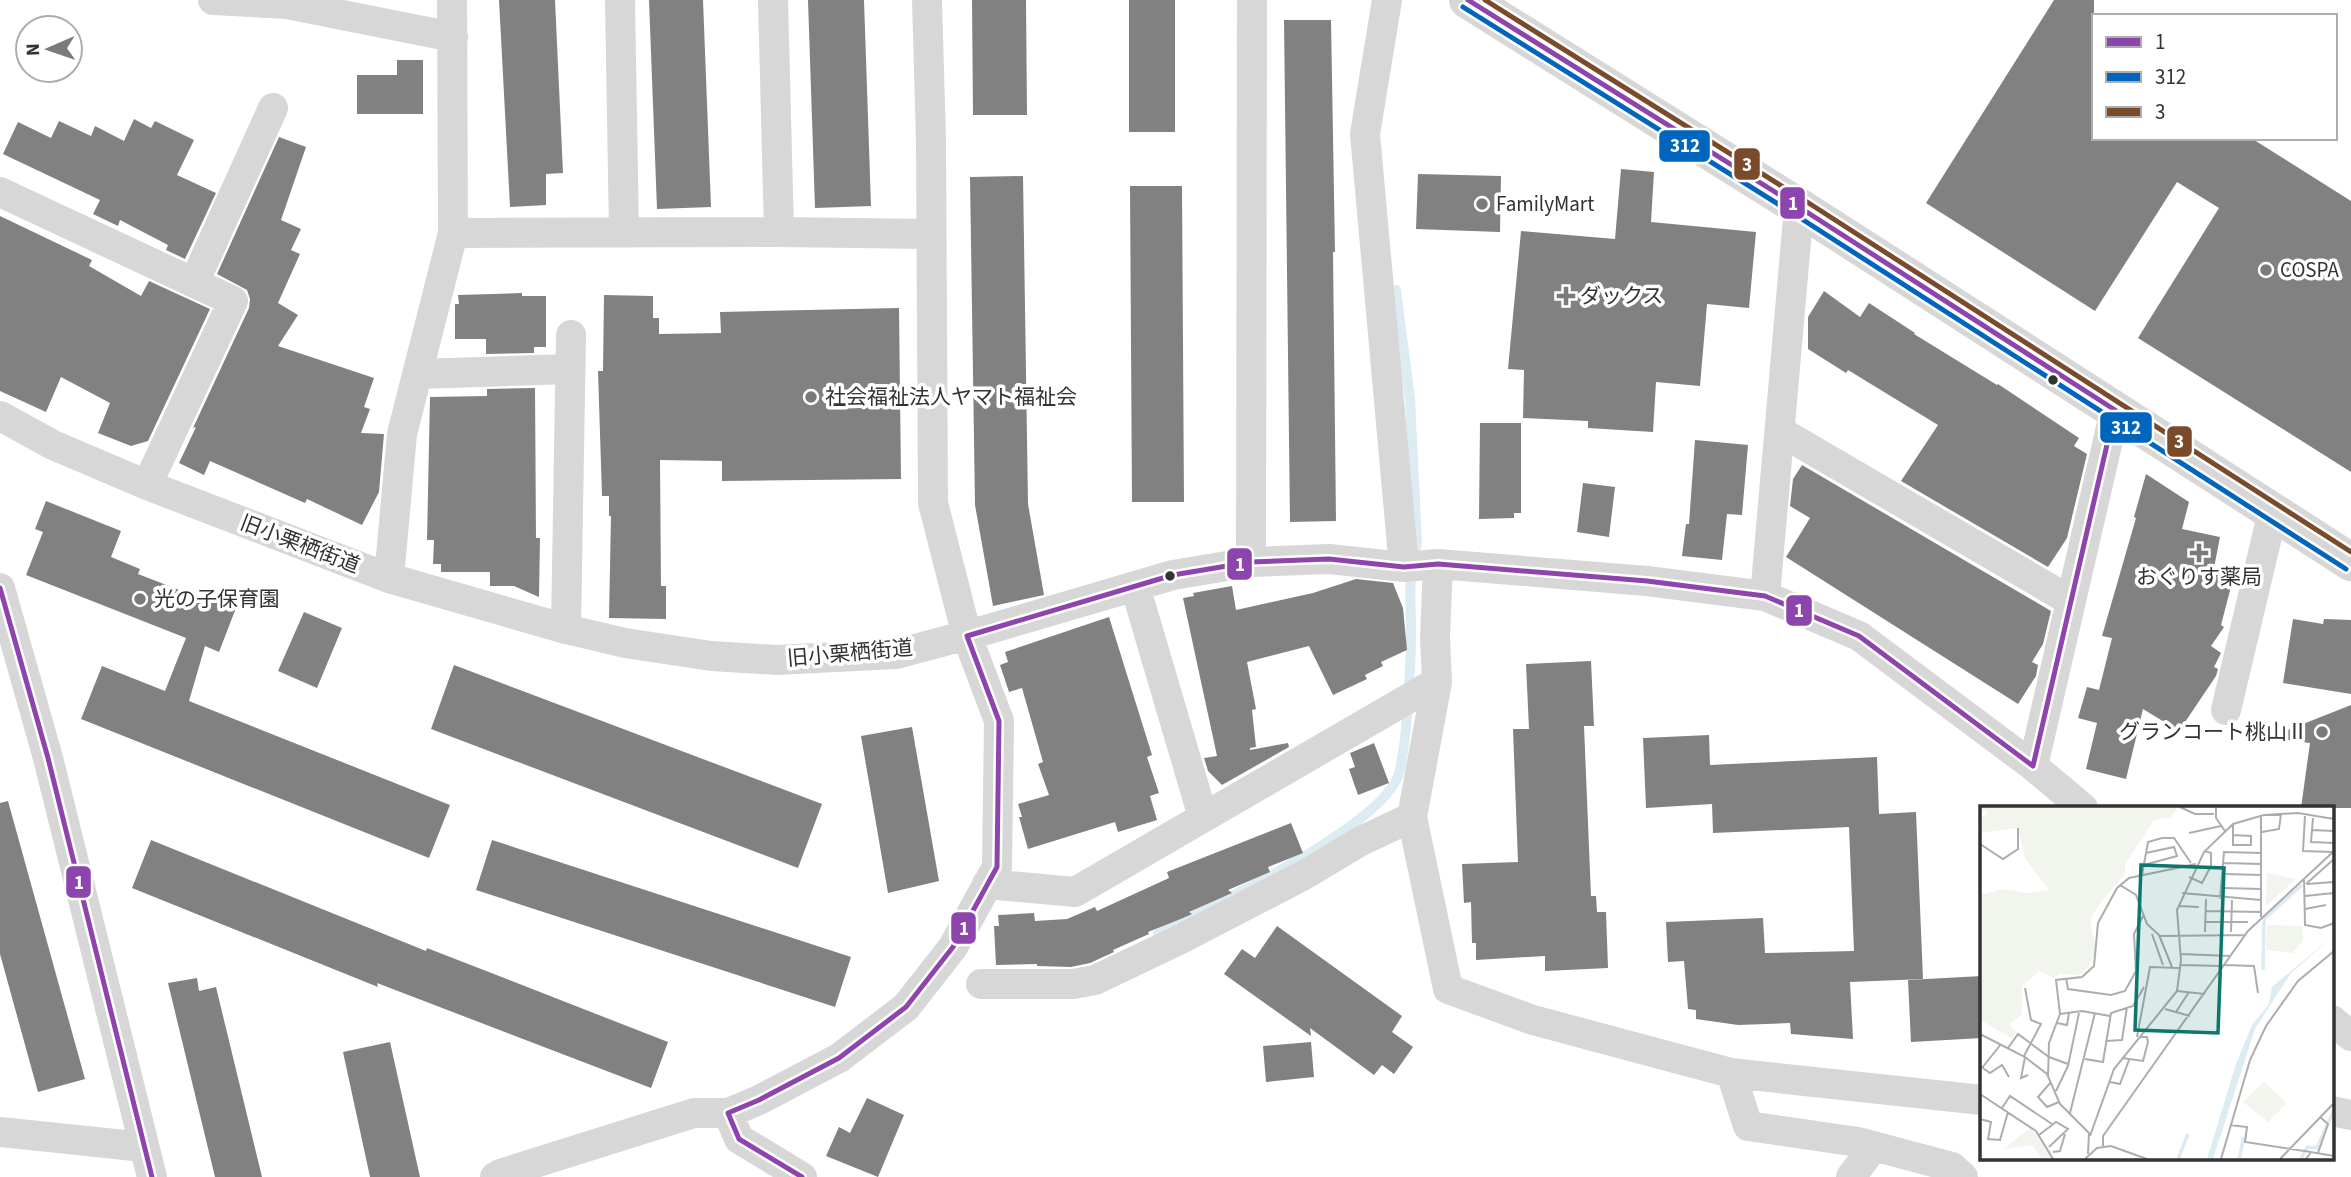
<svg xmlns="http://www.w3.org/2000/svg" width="2351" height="1177" font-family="'Source Sans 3','Noto Sans JP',sans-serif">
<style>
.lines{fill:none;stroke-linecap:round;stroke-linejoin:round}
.stream{stroke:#ddebf3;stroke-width:10}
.building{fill:#818181}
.minor{stroke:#d7d7d7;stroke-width:30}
.tertiary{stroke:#d7d7d7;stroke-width:38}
.bus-1-casing{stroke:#fff;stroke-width:10}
.bus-2-casing{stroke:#fff;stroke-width:10}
.bus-3-casing{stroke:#fff;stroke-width:10}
.bus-1{stroke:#8e44ad;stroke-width:5}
.bus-2{stroke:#0065bd;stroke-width:5}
.bus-3{stroke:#7a4b2a;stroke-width:5}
.poi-dot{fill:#7a7a7a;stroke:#fff;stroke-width:2.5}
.bus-dot{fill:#333;stroke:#fff;stroke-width:2.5}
.labels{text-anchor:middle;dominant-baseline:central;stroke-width:7;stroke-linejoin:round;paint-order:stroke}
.poi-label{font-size:21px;fill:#333;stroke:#fff;text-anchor:start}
.street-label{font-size:21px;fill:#333;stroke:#fff}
.inset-river{fill:none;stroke:#ddebf3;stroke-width:3.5}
.inset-road{fill:none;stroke:#adadad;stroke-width:2}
.view{fill:#0f766e;fill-opacity:0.15;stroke:#0f766e;stroke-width:3.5}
.inset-edge{fill:none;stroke:#333;stroke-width:3.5}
.line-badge{stroke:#fff;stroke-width:2.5}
.badge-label{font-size:19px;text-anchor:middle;font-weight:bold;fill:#fff}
</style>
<rect width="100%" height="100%" fill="#fff"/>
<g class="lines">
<!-- stream -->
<path class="stream" d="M1396,290l14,109 7,143 -2,13
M1158,934c50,-27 231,-109 242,-164 8,-40 10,-91 11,-132 1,-24 -3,-45 1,-69"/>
</g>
<!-- building -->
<path class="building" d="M499,0h56l8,173 -17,1v31l-36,2z
M649,0h54l8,207 -54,2z
M808,0h56l7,206 -56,2z
M972,0h54l1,115h-54z
M1129,0h46v132h-46z
M2054,0h40v138h157l100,63v271l-213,-134 81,-130 -42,-26 -82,129 -169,-108z
M1284,20h47l4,232h-2l3,269 -46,1z
M397,60h26v54h-66v-39h40z
M134,119l17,9 4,-7 39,19 -17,35 39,18 -31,66 -19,-9 2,-5 -48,-25 -2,6 -25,-12 7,-14 -97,-46 15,-32 33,16 8,-17 32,15 4,-10 29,15z
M279,137l27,10 -25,73 20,9 -10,21 9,4 -22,49 20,12 -20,31 96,32 -10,29 6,2 -9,24 23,1 -5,58 -17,33 -55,-26 -2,4 -95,-42 -6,14 -25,-12 17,-36 -3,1 56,-120 1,-9 -3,-9 -30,-16z
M1621,169l33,3 -3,50 105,10 -7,76 -42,-4 -7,82 -44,-4 -3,50 -65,-4v-7l-65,-3 1,-48 -16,-1 13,-138 94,8z
M1418,174l83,2 -1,56 -84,-3z
M1023,176l5,328 16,91 -51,11 -18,-101 -5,-328z
M1130,186h52l2,316h-52z
M0,216l92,44 -3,6 52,30 8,-15 61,28 -62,132 -17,5 -33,-13 12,-30 -49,-26 -15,35 -46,-21z
M1824,291l36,26 9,-14 46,30 -1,1 83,51 1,-1 81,54 -5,8 13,8 -20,84 -19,29 -147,-86 37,-56 -90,-55 -2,3 -38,-24v-32z
M522,293v3h24v51h-12v6l-48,1v-15h-31v-35h4l-1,-9z
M604,295l49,1v22h6v16l62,-1 -1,-21 179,-4 2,171 -179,2v-20l-62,-1 1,126h5v33l-57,-1 2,-102h-2v-20h-7l-4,-125h5z
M535,388l1,150h4l-1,59 -25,-11h-24v-14h-49v-8h-8l1,-24h-7l3,-143 57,-1v-7z
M1480,423h41v90h-7v5l-35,1z
M1695,440l53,5 -6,70 -15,-1 -5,46 -40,-4 4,-32h3z
M1802,465l249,146 -8,33 -11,18 6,3 -2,11 -18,28 -232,-147 24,-39 -20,-12 3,-27z
M2146,474l43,28 -7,27 38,8 -7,36 20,6 -12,46 3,2 -13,19 10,7 -7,14 4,2 -2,7 -37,55 -36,-22 -17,70 -40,-10 11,-46 -19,-5 9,-31 12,3 13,-52 -10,-2 34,-118 -2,-1z
M1583,483l32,4 -6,50 -32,-5z
M46,501l75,30 -10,26 29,12 -2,5 62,24 2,-3 34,13 -17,44 -14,-6 -16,55 261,104 -21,53 -348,-139 21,-53 63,25 21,-53 -160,-63 17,-43 -8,-3z
M1356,579l37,4 10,25 4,42 -26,12 2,4 -18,9 2,4 -34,16 -24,-49 -62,16 9,47 -4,1 4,37 -6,1v2l38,-7 1,4 -67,38 -14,-14 -4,-13 13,-2 -34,-158 11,-2 -1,-3 39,-7 4,24 77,-17z
M304,612l38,16 -25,60 -39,-17z
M1109,617l43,138 -5,2 12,36 -9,3 7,24 -39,12 -3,-10 -87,27 -9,-32h3l-4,-13 31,-9 -11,-31 5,-2 -21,-74 -13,4 -9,-27 8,-3 -3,-10z
M2293,619l30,5 1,-5 27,1v74l-68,-11z
M1591,661l3,65h-10l7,170h5l1,16h9l2,56 -63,3v-15l-69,4v-17h-4l-1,-41 -7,1 -2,-39 56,-2 -5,-133h16l-3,-65z
M454,665l368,139 -24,64 -367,-139z
M2351,705v103h-50l9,-65 -40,-6z
M912,727l27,154 -51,12 -27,-157z
M1709,735l1,30 167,-8 2,57 37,-2 7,167 -73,3 3,57 -62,-5 -1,-11 -52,2 -42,-6v-9l-8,-1 -4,-48 -16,1 -2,-40 97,-4 2,35 89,-2 -5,-124 -136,6 -1,-29 -66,4 -3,-70z
M1374,743l15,40 -31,12 -9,-26 6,-2 -5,-14z
M8,801l77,278 -47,13 -38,-138v-151z
M1291,823l12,30 -35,14 2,5 -42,18 4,3 -43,19 3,2 -9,4 -35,14 1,2 -36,16 1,2 -24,11 -19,4 -34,-1v-2l-41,1 -2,-39h5l-1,-11 36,-2 1,8 32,-2 28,-12 2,4 72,-33 -2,-6z
M151,840l275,111 1,-3 241,94 -17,46 -274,-105 1,4 -246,-99z
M492,840l359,117 -16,50 -359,-117z
M1277,926l125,90 -10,16 21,15 -19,27 -12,-9 -8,10 -64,-47 1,8 -87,-62 18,-25 13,9z
M1982,976v62l-71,4 -3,-62z
M197,978l2,13 17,-4 46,190h-47l-47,-194z
M390,1042l30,135h-50l-27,-125z
M1311,1042l3,35 -48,5 -3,-36z
M867,1098l37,17 -26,62 -52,-21 13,-29 11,6z"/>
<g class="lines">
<!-- minor -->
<path class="minor" d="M213,0l74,4 166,33
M620,0l4,233
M773,0l6,232
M1387,0l-22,134 39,433
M0,192l233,109 -86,184
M453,233l326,-1 152,2
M194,283l79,-175
M419,374l151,-5
M0,416l53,29 94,40 242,93 177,51 59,14 86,13 66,4 119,-6 83,-22 194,-57 78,-13 78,-3 75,8 34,-3 209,17 118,15 94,40 174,130 50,42
M1781,432l290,169
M1251,562l1,-562
M1438,564l-3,74 2,44 -25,135 36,172 85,31 198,53 251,27
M389,578l13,-144 51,-201 -1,-233
M1135,586l68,231
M0,588l48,170 104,419
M1765,596l34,-389
M566,629l5,-294
M2226,710l47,-199
M2033,766l82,-356
M987,884l88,8 362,-210
M981,984h92l22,-4 86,-41 125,-65 55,-33 51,-24
M2332,1020l19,16
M1731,1073l17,53 110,16 94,25 11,10
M2332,1111l19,4
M728,1113l11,26 63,38
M0,1132l144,15
M495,1177l5,-3 194,-61h34l31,-13 80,-42 67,-51 47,-60 44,-80 2,-146 -32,-85 -34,-133 -2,-362 -4,-141
M1851,1177l23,-31"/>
<!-- tertiary -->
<path class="tertiary" d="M1468,0l331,207 552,355"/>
<defs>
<path id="bus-1" d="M1468,0l331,207 316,203
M0,588l48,170 104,419
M967,636l206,-61 78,-13 78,-3 75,8 34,-3 209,17 118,15 94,40 174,130
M2033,766l82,-356
M728,1113l31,-13 80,-42 67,-51 47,-60 44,-80 2,-146 -32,-85
M728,1113l11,26 63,38"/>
<path id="bus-2" d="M1463,7l331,207 552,355"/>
<path id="bus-3" d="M1485,0l319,200 547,352"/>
</defs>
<!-- bus-1 casing -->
<use href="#bus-1" class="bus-1-casing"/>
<!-- bus-2 casing -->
<use href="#bus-2" class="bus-2-casing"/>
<!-- bus-3 casing -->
<use href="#bus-3" class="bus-3-casing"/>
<!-- bus-1 -->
<use href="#bus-1" class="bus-1"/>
<!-- bus-2 -->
<use href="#bus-2" class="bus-2"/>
<!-- bus-3 -->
<use href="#bus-3" class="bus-3"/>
</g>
<!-- markers -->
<g class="poi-dot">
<circle cx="1482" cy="204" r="7"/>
<circle cx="2266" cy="270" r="7"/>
<path d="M1562.5 285.5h7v7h7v7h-7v7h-7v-7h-7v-7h7z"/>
<circle cx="811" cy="397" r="7"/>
<path d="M2195.5 542.5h7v7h7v7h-7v7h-7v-7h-7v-7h7z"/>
<circle cx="140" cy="599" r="7"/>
<circle cx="2322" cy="732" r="7"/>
</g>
<g class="bus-dot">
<circle cx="2053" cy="380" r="6"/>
<circle cx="1170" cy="576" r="6"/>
</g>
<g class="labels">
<!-- poi labels -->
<g class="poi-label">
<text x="1496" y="204">FamilyMart</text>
<text x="2280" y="270">COSPA</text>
<text x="1580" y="296">ダックス</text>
<text x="825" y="397">社会福祉法人ヤマト福祉会</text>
<text x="2199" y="577" text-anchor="middle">おぐりす薬局</text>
<text x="154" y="599">光の子保育園</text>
<text x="2308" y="732" text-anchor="end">グランコート桃山Ⅱ</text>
</g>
<!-- street labels -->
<g class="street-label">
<text transform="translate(300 544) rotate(21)">旧小栗栖街道</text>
<text transform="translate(850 653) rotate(-5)">旧小栗栖街道</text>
</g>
</g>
<!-- overview -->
<g transform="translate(1980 806)">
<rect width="354" height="354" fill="#fff"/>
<path d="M0,1l197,1 -6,9 -17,3 -29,44v10l-27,32 -8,15 6,29 -7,17 -10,8 -20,-1 -5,4 -15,-7 -17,15v28l-13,10 7,8 -4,6 -32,-18v-125l23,-6 24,4 22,-3 -24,-32 -7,-30 -38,5v-14l7,-5 -2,-4 -5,3zM287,67l29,6 -30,27zM287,119l35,1 1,15 -11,12 -26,-3zM284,276l23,21 -19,19 -25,-20zM50,322l21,23 1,8h-10l-10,-14 -29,4z" fill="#f1f5ed"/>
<path d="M353,130l-42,37 -36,56 -42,130h-6l29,-95 16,-39 17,-21 3,-17z" fill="#ddebf3"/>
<path class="inset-river" d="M283,164l1,-51 38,-34M198,353l10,-25M259,353l5,-22M321,353l6,-12 10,1 17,-38"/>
<path class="inset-road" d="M200,1l15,7h19M236,1v11l9,13M281,10v101M325,10l-2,35 30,1M333,12l-2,24 23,1M253,18v21h18v-9l-18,-1M332,24l22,1M282,26l17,-3 2,-15M209,27l32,-7M0,38l23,15 15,-10v-21M244,57l38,1M164,59l33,-9 -3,-9 -28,6M244,68l38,1M162,69l6,-33 14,-4h12l17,25M209,71l13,6 9,-17v-13l-6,-2M324,72l1,47 16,3 13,-5M326,78l28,-25M327,78l27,-2M140,79l16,10 11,29 13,12 85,-1M243,82l39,1M202,87l79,7M325,90l29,-3M240,93l4,-47 38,1M198,100l21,1M325,103l21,-4M226,105l55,1M225,116h43M225,126l1,-33M251,126l1,-32M172,128l11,31M179,129l13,32M201,148l49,2M200,159l43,1M244,159l30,1 4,27M86,172l2,11 43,6 14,-4 11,-20 -2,-37 9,-18M197,185l28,3M185,203l25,7M196,206l13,-20M80,208l22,-3 28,5M77,217l10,2 2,-12M0,228l45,23 22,17 13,30 29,29 -1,21M157,231l13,-70 30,1M126,235l16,-1 5,-33M28,242l10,-14 31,23 19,7M44,250l17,-32 -10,-4 -6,-32M45,251l-4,21 7,-3M142,252l21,3 5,-19 -1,-5h-8M105,253l18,3 8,-49 22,-7 11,-19M0,260l10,7 12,-8 7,12M2,262l19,-24M68,270l1,-33 11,-29 -4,-34 26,-3 12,-11 4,-43 19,-35 12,-10 67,-14M71,276l-13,15 9,10 12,-5M130,276l10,2 9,-24M76,285l12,-25 11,-53M0,288l56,37 17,28M22,302l8,-12 42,28M90,307l25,-100M0,313l11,3 -3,17 12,1 8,-28M250,319l17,2 -2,15 66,10M59,329l17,-13 12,7 -19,18M110,330l24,-67 63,-78 4,-31 -4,-50 27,-58 29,-28 31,-9 34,-2 36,6M123,340v-10l145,-205 86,-80M73,346l7,-1 5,-17M338,347l10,-29 -8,-7M105,353l12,-11 14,-2 36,13M241,353l29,-99 16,-34 32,-45 36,-30M300,353l54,-56M326,353l5,-7 23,4"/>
<path class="view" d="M161,59l83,3 -6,165 -83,-3z"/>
<rect width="354" height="354" class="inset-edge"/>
</g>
<g class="line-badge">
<rect x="1658" y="129" width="53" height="34" rx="7" fill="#0065bd"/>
<rect x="1733" y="147" width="28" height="34" rx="7" fill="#7a4b2a"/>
<rect x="1779" y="186" width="27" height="34" rx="7" fill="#8e44ad"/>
<rect x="2099" y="411" width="54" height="33" rx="7" fill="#0065bd"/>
<rect x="2166" y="425" width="27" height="33" rx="7" fill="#7a4b2a"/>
<rect x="1226" y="547" width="27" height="34" rx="7" fill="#8e44ad"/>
<rect x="1785" y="594" width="28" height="33" rx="7" fill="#8e44ad"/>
<rect x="65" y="865" width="27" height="34" rx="7" fill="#8e44ad"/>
<rect x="950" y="911" width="27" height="34" rx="7" fill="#8e44ad"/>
</g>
<g class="badge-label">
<text x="1685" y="152">312</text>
<text x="1747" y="171">3</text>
<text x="1793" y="210">1</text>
<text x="2126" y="434">312</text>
<text x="2179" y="448">3</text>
<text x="1240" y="571">1</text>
<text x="1799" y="617">1</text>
<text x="79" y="889">1</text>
<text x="964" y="935">1</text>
</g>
<!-- legend -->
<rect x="2092" y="14" width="245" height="126" fill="#ffffff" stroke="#adadad" stroke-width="2"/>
<rect x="2106" y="37" width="35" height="10" fill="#8e44ad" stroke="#adadad" stroke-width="2"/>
<text x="2155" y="49" font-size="21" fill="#333333">1</text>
<rect x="2106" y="72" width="35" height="10" fill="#0065bd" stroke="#adadad" stroke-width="2"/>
<text x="2155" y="84" font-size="21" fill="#333333">312</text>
<rect x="2106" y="107" width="35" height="10" fill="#7a4b2a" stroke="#adadad" stroke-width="2"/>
<text x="2155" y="119" font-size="21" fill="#333333">3</text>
<!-- north arrow -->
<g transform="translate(49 49) rotate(268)"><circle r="33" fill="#ffffff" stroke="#adadad" stroke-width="2"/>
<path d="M0-5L12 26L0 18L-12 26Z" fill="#7a7a7a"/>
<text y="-10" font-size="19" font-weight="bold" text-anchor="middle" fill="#333333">N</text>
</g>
</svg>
